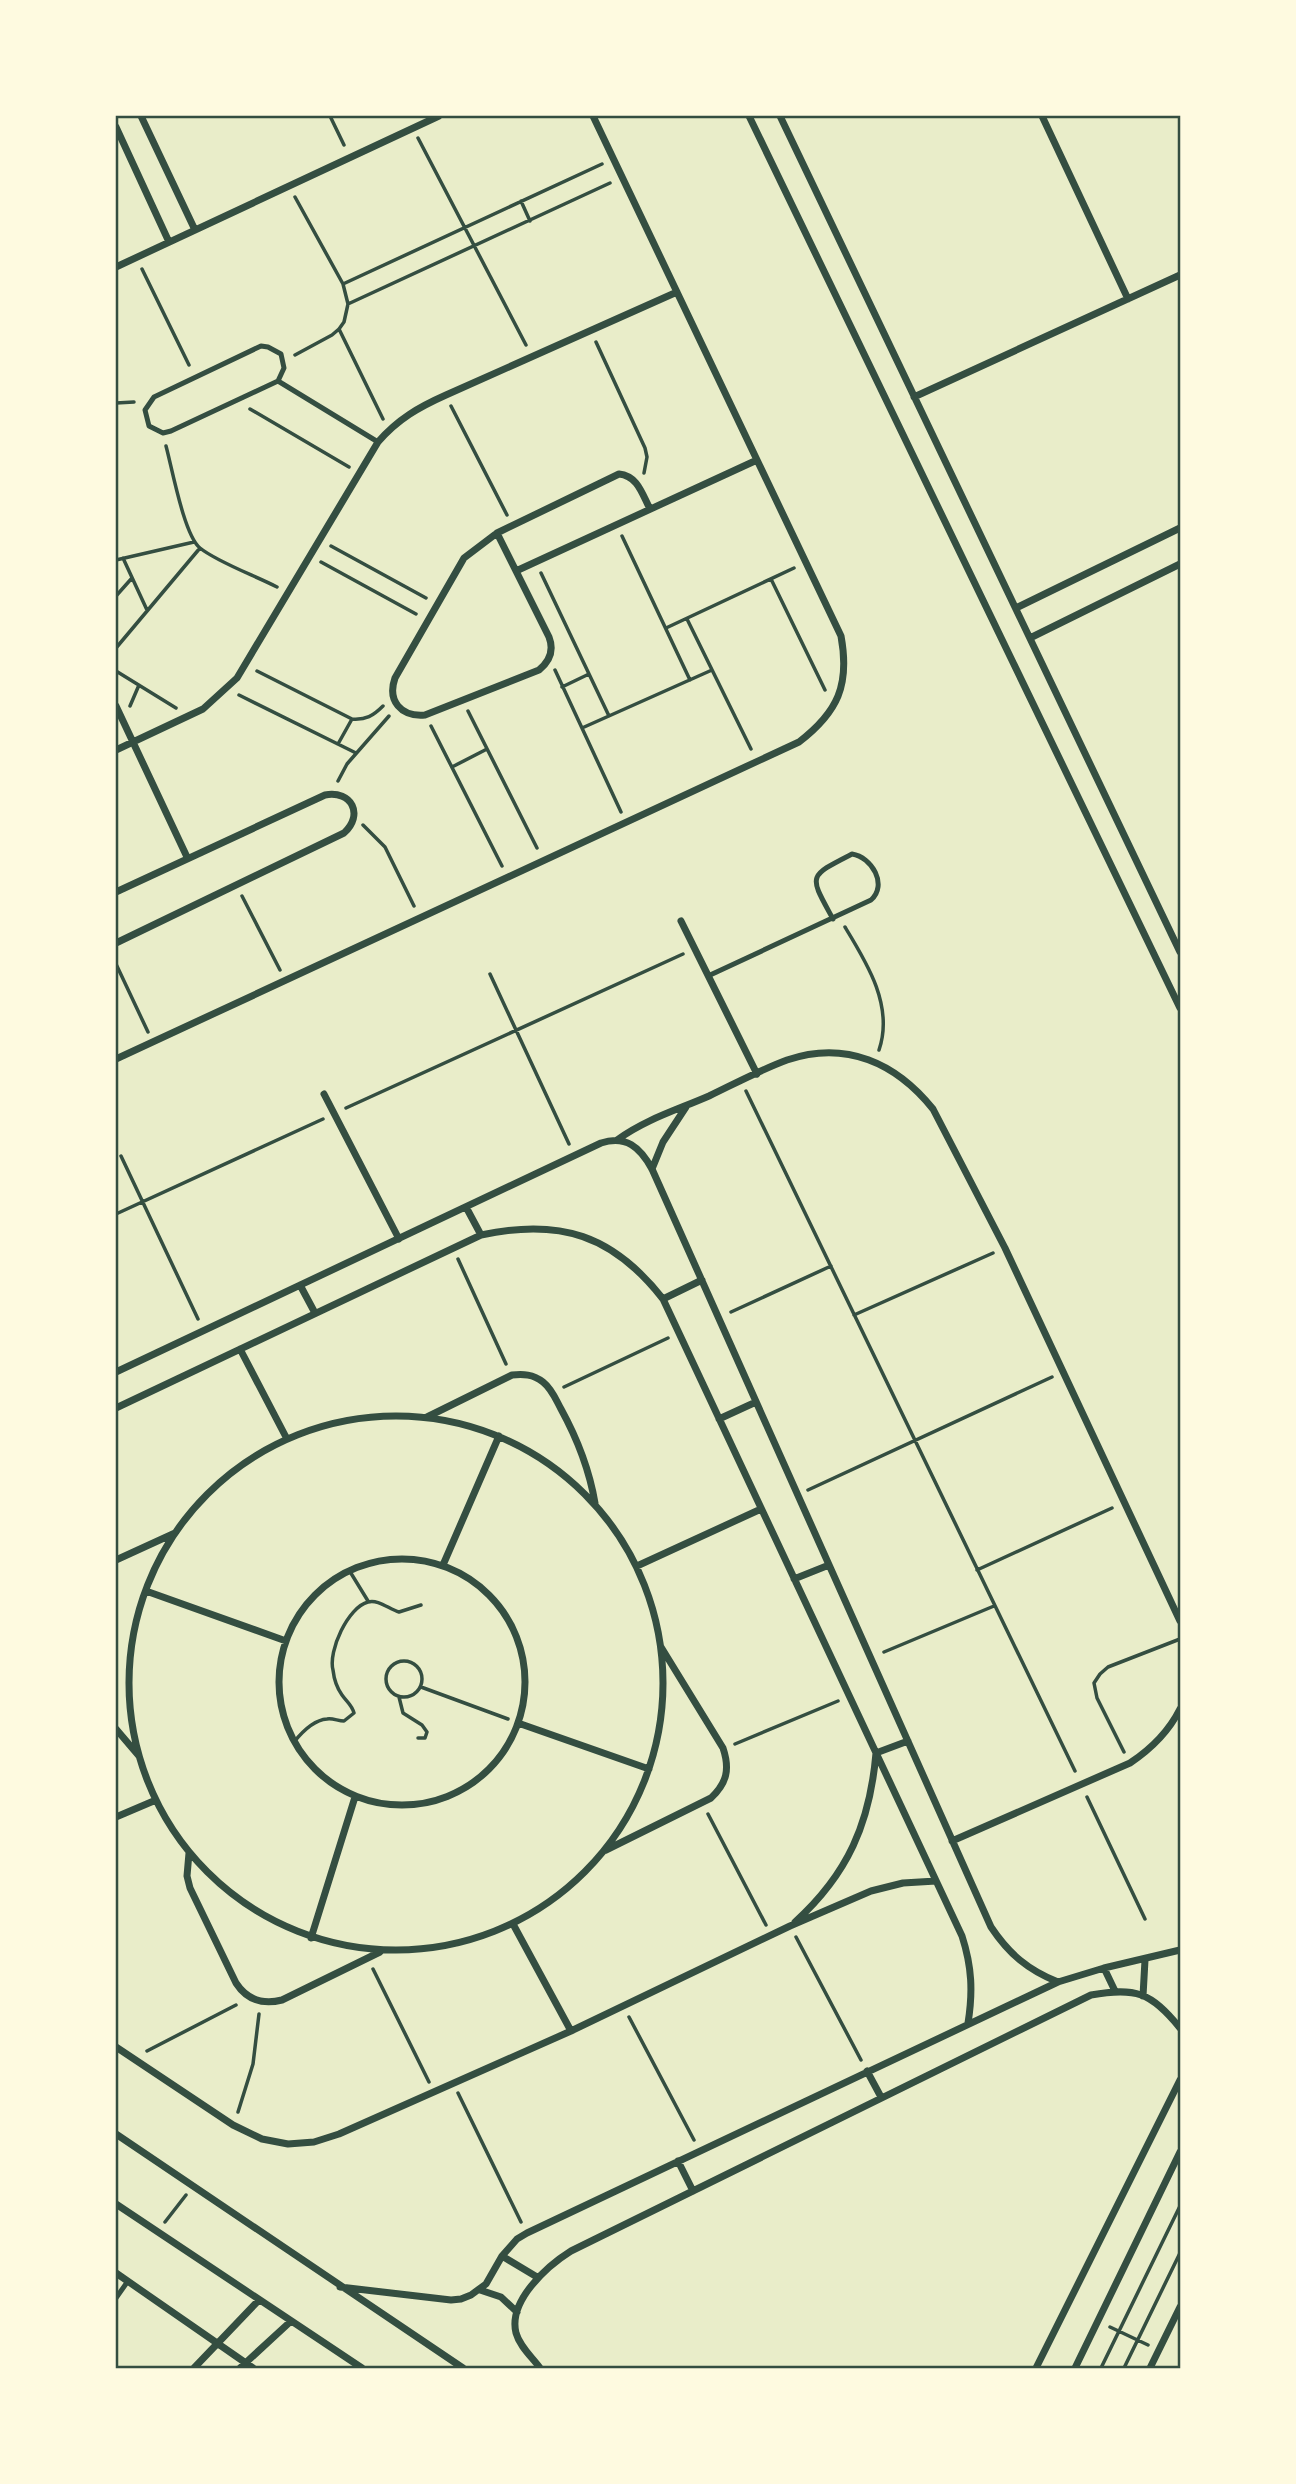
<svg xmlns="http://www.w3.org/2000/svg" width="1296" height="2484" font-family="Karla,sans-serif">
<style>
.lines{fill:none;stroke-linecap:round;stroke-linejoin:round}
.path{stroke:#344e41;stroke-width:3.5}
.service{stroke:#344e41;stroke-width:5}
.minor{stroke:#344e41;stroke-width:7}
.neatline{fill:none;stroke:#344e41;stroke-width:2.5}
</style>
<rect width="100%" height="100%" fill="#e9edc9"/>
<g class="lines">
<!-- path -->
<path class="path" d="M330,116l14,29
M418,138l108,207
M521,201l9,20
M142,269l47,96
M343,284l259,-120
M348,304l262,-121
M339,329l44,90
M596,342l49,106 2,9 -3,16
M295,355l37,-20 7,-6 5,-7 4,-18 -5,-20 -48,-87
M116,403l18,-1
M451,406l56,109
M250,409l99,58
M166,446c6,22 18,89 34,102 17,14 56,28 77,39
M622,536l68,144
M331,546l95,52
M123,558l24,52
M116,560l78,-18
M321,562l95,52
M541,573l68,143
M771,579l54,111
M116,596l16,-18
M687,619l64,130
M666,628l128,-60
M116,648l84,-100
M555,670l66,142
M116,671l60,37
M257,671l95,48c14,1 21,-3 31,-13
M562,687l27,-13
M239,695l117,58
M130,706l9,-21
M468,711l69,137
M431,726l71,140
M582,728l130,-58
M338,744l14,-25
M452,767l35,-18
M338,781l9,-17 42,-48
M363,825l22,22 29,59
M242,896l38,74
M845,927c22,36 49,79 34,123
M116,964l32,68
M490,974l79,170
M746,1091l329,680
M346,1108l337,-154
M121,1156l77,163
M116,1214l207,-95
M458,1259l48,105
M731,1312l100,-46
M854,1315l139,-62
M564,1387l104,-49
M808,1490l244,-113
M349,1570l19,31
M977,1570l135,-62
M884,1652l110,-46
M386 1679a18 18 0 1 1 36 0a18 18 0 1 1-36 0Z
M421,1687l87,32
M399,1697l4,16 19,12 5,7 -2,6h-7
M294,1742c8,-10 19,-22 33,-23 6,-1 11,2 17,2l10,-8c-2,-8 -7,-11 -12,-18 -5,-7 -8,-16 -9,-25 -5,-19 15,-63 35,-68 10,-3 21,7 31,10l22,-7
M735,1744l103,-43
M1124,1752l-27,-54 -3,-15 6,-9 8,-7 72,-28
M1087,1797l58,122
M708,1814l58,111
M796,1937l65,123
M373,1969l56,113
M629,2017l65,123
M147,2051l89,-46
M458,2093l63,129
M238,2112l15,-48 6,-50
M165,2222l21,-27
M1110,2327l38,18
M1101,2368l79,-162
M1124,2368l56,-115"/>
<!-- service -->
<path class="service" d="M261,346l7,1 13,7 3,14 -6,13 -107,50 -8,2 -14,-7 -4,-16 9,-13z
M278,381l100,61
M708,976l163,-76c17,-15 1,-43 -19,-46 -45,23 -43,21 -19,65
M116,2298l12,-17"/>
<!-- minor -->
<path class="minor" d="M141,116l54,114
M749,116l431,892
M780,116l400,836
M1042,116l86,183
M116,127l53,115
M116,267l323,-151
M914,397l266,-122
M497,533l-33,25 -69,120c-8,23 6,39 30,37l114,-45c11,-9 15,-20 10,-33l-52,-104 122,-59c19,2 23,20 31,35
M516,571l241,-111
M1016,608l164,-80
M1030,638l150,-74
M116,706l71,151
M116,750l87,-41 34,-31 141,-236c20,-23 41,-35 68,-47l231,-103
M116,892l209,-97c27,-5 39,20 19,38l-228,110
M681,921l76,153
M116,1059l683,-317c39,-30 51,-57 42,-106l-248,-520
M324,1094l75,145
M617,1140c29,-21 60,-30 92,-44 25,-12 51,-26 78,-36 59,-20 109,3 146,49l72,139 175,373
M652,1169l11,-27 23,-35
M466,1207l15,28
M300,1285l15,28
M663,1299l39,-19
M240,1349l47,90
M116,1372l485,-229c25,-8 39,4 51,26l339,758c18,27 37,43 67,55
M116,1408l365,-173c79,-17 132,0 182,64l299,637c10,31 11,56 6,87
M129 1683a267 267 0 1 1 534 0a267 267 0 1 1-534 0Z
M427,1417l85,-42c11,-1 21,-1 31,7 9,7 13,18 18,27 17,31 28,59 34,94
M719,1419l37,-17
M279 1682a123 123 0 1 1 246 0a123 123 0 1 1-246 0Z
M116,1560l59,-27
M443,1565l56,-129
M637,1566l124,-57
M794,1579l35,-14
M146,1591l140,50
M518,1723l131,46
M116,1729l23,27
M116,1817l40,-17
M952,1841l178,-78c21,-14 38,-30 50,-54
M606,1850l105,-52c16,-15 19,-29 12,-50l-62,-101
M189,1853l-2,23 3,12 46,95c11,17 26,22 46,17l98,-48
M795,1922c53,-48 75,-99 81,-169l32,-12
M513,1924l58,107
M311,1938l44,-141
M1104,1968l11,23
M1143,1996l2,-36
M116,2047l117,78 29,14 26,5 26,-2 25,-8 232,-103 219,-105 81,-35 32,-8 33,-2
M867,2071l14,26
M116,2134l347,234
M678,2161l15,30
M116,2204l246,164
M502,2256l35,21
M116,2273l137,95
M340,2287l111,13 10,-1 10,-4 15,-11 16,-28 15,-17 10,-6 531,-251 46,-14 76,-18
M480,2290l21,7 16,15
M194,2368l64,-67
M240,2368l50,-46
M540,2368c-8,-11 -20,-21 -24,-35 -8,-32 31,-67 55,-82l520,-256c44,-8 60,-3 89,33
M1036,2368l144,-288
M1075,2368l105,-216
M1150,2368l30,-61"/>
</g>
<!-- border -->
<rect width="1296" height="2484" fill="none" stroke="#fefae0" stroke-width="234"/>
<rect x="117" y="117" width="1062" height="2250" class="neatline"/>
</svg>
